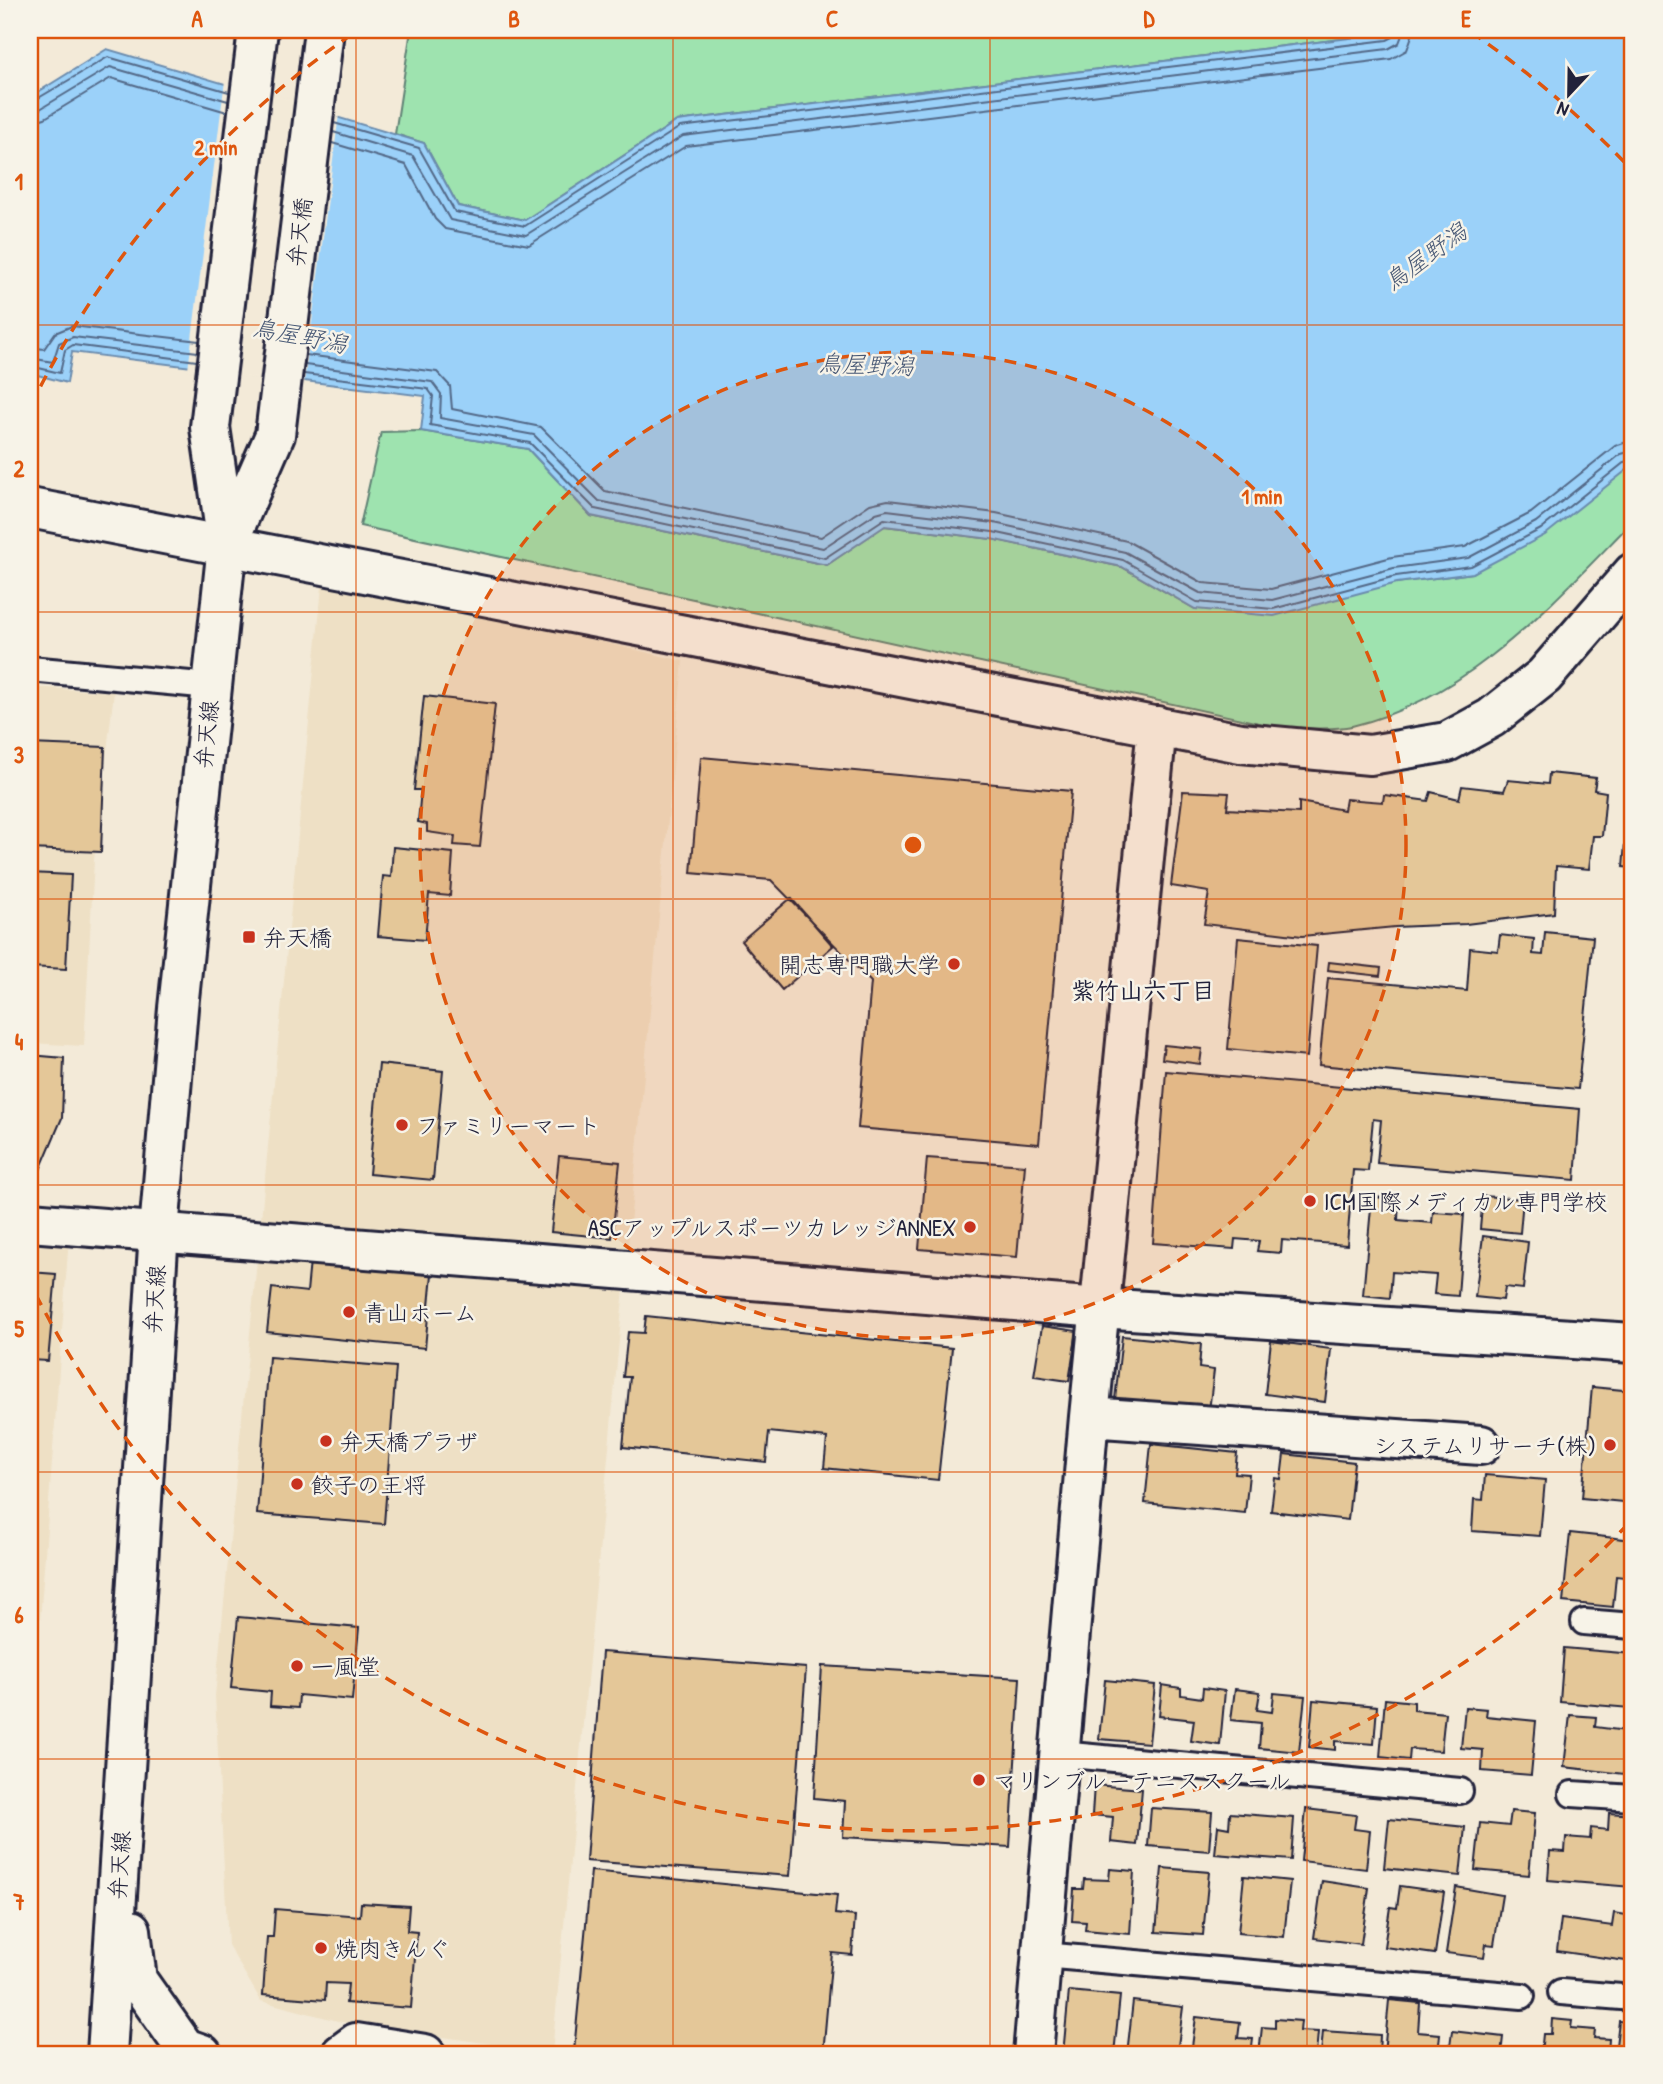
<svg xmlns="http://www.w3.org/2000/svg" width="1663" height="2084" font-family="'Patrick Hand','Klee One',sans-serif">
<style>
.built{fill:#eee0c5}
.green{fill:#9ee3af;stroke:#608275;stroke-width:2}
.water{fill:#9bd1f9;stroke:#6b8bad;stroke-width:2}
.pier{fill:#f3ead8}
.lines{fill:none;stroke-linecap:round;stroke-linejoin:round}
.shore{stroke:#526887;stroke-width:2}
.building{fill:#e4c798;stroke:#22223b;stroke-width:2}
.lane-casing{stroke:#22223b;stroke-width:30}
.street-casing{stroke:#22223b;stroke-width:44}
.secondary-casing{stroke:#22223b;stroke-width:44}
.lane{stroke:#f7f3e8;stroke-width:24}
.street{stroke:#f7f3e8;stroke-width:38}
.secondary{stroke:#f7f3e8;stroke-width:38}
.grid{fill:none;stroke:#de560e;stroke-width:2;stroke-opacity:0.55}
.ring{fill:none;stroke:#de560e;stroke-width:3.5;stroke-dasharray:12 9}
.poi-dot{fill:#c8321e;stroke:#f7f3e8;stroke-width:2.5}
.labels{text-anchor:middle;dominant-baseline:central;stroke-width:5;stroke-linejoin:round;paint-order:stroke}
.street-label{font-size:23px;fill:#22223b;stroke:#f7f3e8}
.poi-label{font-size:23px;fill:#22223b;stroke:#f7f3e8;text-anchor:start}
.water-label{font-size:24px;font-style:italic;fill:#465774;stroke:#f7f3e8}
.neighbourhood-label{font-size:24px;font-weight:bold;fill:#22223b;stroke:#f7f3e8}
.centre{fill:#de560e;stroke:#f7f3e8;stroke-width:3.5}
.ring-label{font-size:21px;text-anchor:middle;font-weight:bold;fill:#de560e;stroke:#f7f3e8;stroke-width:5;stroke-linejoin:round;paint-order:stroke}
.neatline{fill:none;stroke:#de560e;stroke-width:2.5}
.grid-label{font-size:23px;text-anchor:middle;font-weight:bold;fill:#de560e}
</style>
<rect width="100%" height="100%" fill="#f3ead8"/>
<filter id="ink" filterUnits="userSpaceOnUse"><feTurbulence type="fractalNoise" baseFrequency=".0143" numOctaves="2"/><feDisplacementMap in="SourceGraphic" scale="14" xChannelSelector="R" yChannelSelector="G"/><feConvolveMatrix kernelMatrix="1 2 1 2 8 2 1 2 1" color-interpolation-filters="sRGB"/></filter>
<g filter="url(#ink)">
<!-- built -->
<path class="built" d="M323,576l360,85 -131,1392 -210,-31 -81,-21 -33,-56 -13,-249z
M30,687l84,5 -20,168 -10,186 -54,-3z
M30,1234l39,4 -39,514z"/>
<!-- green -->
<path class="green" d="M411,30h1004l-738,91 -152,99 -67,-14 -34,-63 -29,-9z
M421,431l107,18 63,67 236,49 57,-39 108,13 130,28 73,42 278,-36 160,-108v56c-82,83 -163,177 -281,205 -22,5 -48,1 -70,2l-922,-202 21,-94z"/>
<!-- water -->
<path class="water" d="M1415,30h218v435l-88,70 -72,38 -76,10 -123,33 -79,-7 -73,-42 -131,-28 -106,-13 -58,39 -236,-49 -63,-67 -107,-18 4,-35 -353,-44 -5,31 -37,-10v-276l77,-48 317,94 34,63 67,14 152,-99z"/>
<!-- pier -->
<path class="pier" d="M225,80l114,34 -35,270 -116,-14z"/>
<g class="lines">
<!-- shore -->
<path class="shore" d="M30,103l78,-46 121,35
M30,111l10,-2 70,-42 118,34
M30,122l15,-4 66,-40 116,34
M334,123l85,25 36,64 70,14 155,-99 707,-87 6,-3 2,-7
M333,132l80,24 37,64 76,15 157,-99 705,-87 11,-6 5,-13
M332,143l74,22 29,54 10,10 84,16 157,-99 705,-87 16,-9 7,-20
M30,347l14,2 11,-16 17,-7 127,15
M306,355l131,17 13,14 2,23 89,18 64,64 216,46 49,-33 18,-4 108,13 131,28 76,42 68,6 121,-32 73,-10 66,-34 84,-67 18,-6
M30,358l23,4 6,-19 14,-6 125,15
M305,365l127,17 9,12 -1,24 94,17 65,66 224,47 53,-35 11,-3 107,13 131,29 75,41 72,7 122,-32 74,-10 68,-36 85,-68 12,-3
M30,366l30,7 5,-23 8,-5 124,16
M304,374l124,15 5,7 -3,29 100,18 65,66 230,49 59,-39 109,13 130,28 74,42 76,7 123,-33 75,-10 70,-37 85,-68 7,-1"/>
</g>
<!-- building -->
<path class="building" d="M424,696l71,8 -15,143 -26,-2 1,-9 -28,-4v-8l-9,-2 3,-32h-7z
M30,744l75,3 -4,105 -71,-3z
M701,757l370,34 -32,353 -181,-16 13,-146 -100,-102 -80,-7z
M1549,773l47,5 -2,12 12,2 -4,44h-9l-4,33 -33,-3 -2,47 -88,11 -71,3 -93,9 -98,-12 5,-32 -38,-6 12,-95 46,2 -2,16 72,4v-11l45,8 2,-11 37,3 1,-7 44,6 3,-9 28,7 3,-13 42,5 4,-11 40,4z
M1628,808l5,1v59l-10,-1z
M393,847l60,6 -3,43 -21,-2 -4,46 -47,-4 5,-60 8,1z
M30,873l41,2 -5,94 -36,-2z
M791,898l42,48 -51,44 -41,-49z
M1545,932l48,5 -15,152 -259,-24 9,-87 139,13 3,-43 28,3 2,-16 34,4 -1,15 10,1z
M1238,938l79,8 -10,111 -79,-8z
M1329,962l52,6 -1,8 -52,-6z
M1164,1045l38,4 -2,15 -38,-5z
M30,1055l34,3 -2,60 -23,54h-9z
M379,1064l64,7 -10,109 -64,-6z
M1166,1071l414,38 -5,71 -198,-17 4,-43 -8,-1 -5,52 -15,-1 -6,75 -65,-5 -1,13 -24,-2 2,-10 -24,-2 -1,10 -81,-6z
M559,1156l61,6 -8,76 -61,-6z
M927,1158l98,7 -8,92 -98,-8z
M1483,1196l40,3 -3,34 -40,-4z
M1372,1197l27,2 -1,21 34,3 1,-11 31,2 -6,82 -24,-2 2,-19 -44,-3 -2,26 -27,-3z
M1483,1236l45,6 -5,47 -18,-2 -2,13 -28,-3z
M310,1261l122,13 -7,74 -158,-16 5,-44 35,4z
M30,1272l26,2 -8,87 -18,-1z
M646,1316l306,32 -14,132 -114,-12 3,-30 -58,-6 -3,30 -143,-15 7,-70h-7l5,-45 16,1z
M1042,1326l35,5 -8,50 -35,-5z
M1122,1336l79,8 -2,24 15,2 -5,41 -94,-11z
M1271,1341l60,8 -6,53 -60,-8z
M269,1357l127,10 -12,157 -127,-10z
M1592,1387l41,4v112l-51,-5z
M1151,1444l86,9 -2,20 14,1 -4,39 -100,-10z
M1284,1454l70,8 -6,58 -77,-9 4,-33 6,1z
M1485,1475l60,5 -5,56 -68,-5 2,-32 9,1z
M1570,1533l63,7v38l-17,-2 -3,31 -50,-5z
M238,1617l121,11 -7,72 -53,-5 -1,13 -28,-2 1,-14 -40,-4z
M1564,1648l69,6 -3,54 -70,-6z
M602,1652l204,16 -16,208 -204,-15z
M822,1666l198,12 -10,169 -167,-10 2,-36 -31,-3z
M1105,1680l50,5 -6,58 -50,-4z
M1162,1685l19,3v7l21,3 1,-10 22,3 -5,54 -29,-4 3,-21 -35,-4z
M1235,1689l25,3 -3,18 15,2 2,-19 31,3 -6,56 -40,-4 2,-25 -30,-3z
M1385,1699l29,3v8l31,3 -4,38 -31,-2 -1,11 -29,-3z
M1313,1700l64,6 -3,38 -39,-3v9l-26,-3z
M1465,1707l22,2 -1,7 50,5 -5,54 -49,-4 1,-21 -22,-2z
M1570,1715l26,2 -1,10 38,5v43l-69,-8z
M1094,1785l48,4 -5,56 -26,-3 2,-25 -21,-2z
M1151,1808l61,4 -3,39 -61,-5z
M1306,1809l50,6 -2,14 16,2 -4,38 -65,-8z
M1511,1811l24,2 -6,62 -54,-5 5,-47 29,3z
M1230,1813l64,5 -3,42 -76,-6 3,-28 11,2z
M1609,1813l24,2 -1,72 -84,-7 2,-29 15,1 1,-15 24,2 1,-11 17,2z
M1389,1819l76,8 -5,49 -76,-8z
M1162,1868l47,4 -6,63 -47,-3z
M1110,1869l24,2 -4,63 -45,-4 1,-8 -14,-1 2,-32h9l1,-10 25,1z
M591,1871l246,24 -2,19 20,2 -3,39 -20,-2 -9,101h-219l-30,-3z
M1244,1876l46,5 -6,56 -46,-4z
M1322,1881l47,7 -8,56 -47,-6z
M1400,1886l44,6 -9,62 -51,-7 6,-40 7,1z
M1456,1887l46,8 -8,50 -8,-1 -2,14 -38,-5z
M361,1903l48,3 -2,25 10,1 -6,76 -65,-5 2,-19 -22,-1 -1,17 -62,-5 4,-58h6l2,-28 85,7z
M1614,1913l19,3v46l-76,-11 4,-32 51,7z
M1069,1991l51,5 -6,58h-51z
M1389,2000l31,3 -2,29 22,2 -2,20h-54z
M1133,2001l50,6 -6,47h-50z
M1196,2017l44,5 -2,16 15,1 -2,15h-60z
M1275,2019l26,2 -1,10 18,1 -2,22h-57l3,-27 13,1z
M1552,2019l20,2 -1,7 24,2 -1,8 15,1 -1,15h-67l2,-20h8z
M1619,2021l12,1 -3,32h-13z
M1323,2031l57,4 -1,19h-58z
M1452,2031l51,6 -2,17h-52z"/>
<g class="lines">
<defs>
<path id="lane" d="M30,669l181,17
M1584,1622l49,4
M1060,1754l400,37
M1572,1794l61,4
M1042,1955l480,41
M1561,1992l72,6"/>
<path id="street" d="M30,508l1211,235 129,12 77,-13 44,-24 53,-42 89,-103
M30,1222l1070,86 533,35
M1089,1417l392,28
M341,2054l15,-11 69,11
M1033,2054l56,-637 68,-691"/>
<path id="secondary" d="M227,545l48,-110 49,-405
M131,1930l6,50 48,68 17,6
M107,2054l52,-823 19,-223 49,-463 -17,-118 48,-397"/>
</defs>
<!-- lane casing -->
<use href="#lane" class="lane-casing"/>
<!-- street casing -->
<use href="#street" class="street-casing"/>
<!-- secondary casing -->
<use href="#secondary" class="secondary-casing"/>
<!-- lane -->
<use href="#lane" class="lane"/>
<!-- street -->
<use href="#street" class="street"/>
<!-- secondary -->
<use href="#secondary" class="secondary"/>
</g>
</g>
<!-- grid -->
<path class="grid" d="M356,30v2024M673,30v2024M990,30v2024M1307,30v2024M30,325h1603M30,612h1603M30,899h1603M30,1185h1603M30,1472h1603M30,1759h1603"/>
<!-- distance rings -->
<circle cx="913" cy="845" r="493" fill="#de560e" fill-opacity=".12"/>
<g class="ring">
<circle cx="913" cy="845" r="493"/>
<path d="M1628 1524A986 986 0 0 1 31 1285M31 405A986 986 0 0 1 355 32M1471 32A986 986 0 0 1 1628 166"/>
</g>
<!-- markers -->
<g class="poi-dot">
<rect x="242" y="930" width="14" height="14" rx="3.5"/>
<circle cx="954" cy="964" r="7"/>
<circle cx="402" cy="1125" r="7"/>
<circle cx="1310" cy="1201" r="7"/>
<circle cx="970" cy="1227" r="7"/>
<circle cx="349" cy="1312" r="7"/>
<circle cx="326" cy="1441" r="7"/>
<circle cx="1610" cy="1445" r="7"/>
<circle cx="297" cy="1484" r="7"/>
<circle cx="297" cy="1666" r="7"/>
<circle cx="979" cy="1780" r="7"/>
<circle cx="321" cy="1948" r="7"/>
</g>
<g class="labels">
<!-- street labels -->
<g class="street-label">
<text transform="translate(299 232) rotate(-83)">弁天橋</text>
<text transform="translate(206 734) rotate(-84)">弁天線</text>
<text transform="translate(154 1299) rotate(-86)">弁天線</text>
<text transform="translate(119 1865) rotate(-86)">弁天線</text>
</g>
<!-- poi labels -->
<g class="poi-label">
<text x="263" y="937">弁天橋</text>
<text x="940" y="964" text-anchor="end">開志専門職大学</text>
<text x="416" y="1125">ファミリーマート</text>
<text x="1324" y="1201">ICM国際メディカル専門学校</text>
<text x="956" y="1227" text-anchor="end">ASCアップルスポーツカレッジANNEX</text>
<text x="363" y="1312">青山ホーム</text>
<text x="340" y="1441">弁天橋プラザ</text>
<text x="1596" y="1445" text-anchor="end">システムリサーチ(株)</text>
<text x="311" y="1484">餃子の王将</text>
<text x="311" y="1666">一風堂</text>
<text x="993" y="1780">マリンブルーテニススクール</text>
<text x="335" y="1948">焼肉きんぐ</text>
</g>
<!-- water labels -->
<g class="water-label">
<text transform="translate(1425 256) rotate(-36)">鳥屋野潟</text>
<text transform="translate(300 335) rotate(11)">鳥屋野潟</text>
<text transform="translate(866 364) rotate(2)">鳥屋野潟</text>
</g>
<!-- neighbourhood labels -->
<g class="neighbourhood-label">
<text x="1143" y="990">紫竹山六丁目</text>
</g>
</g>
<circle cx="913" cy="845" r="10" class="centre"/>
<g class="ring-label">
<text x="216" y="155">2 min</text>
<text x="1262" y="504">1 min</text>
</g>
<!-- margin -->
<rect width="1663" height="2084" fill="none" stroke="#f7f3e8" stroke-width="77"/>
<!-- north arrow -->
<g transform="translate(1569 94) rotate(202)" stroke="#f7f3e8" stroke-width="5" paint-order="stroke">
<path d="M0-5L12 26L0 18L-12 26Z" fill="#22223b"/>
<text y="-10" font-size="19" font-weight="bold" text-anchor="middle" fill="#22223b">N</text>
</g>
<rect x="38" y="38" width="1586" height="2008" class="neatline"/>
<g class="grid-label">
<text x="197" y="27">A</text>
<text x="514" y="27">B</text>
<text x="832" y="27">C</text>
<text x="1149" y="27">D</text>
<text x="1466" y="27">E</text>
<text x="19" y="190">1</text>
<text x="19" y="477">2</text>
<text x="19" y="763">3</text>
<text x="19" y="1050">4</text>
<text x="19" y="1337">5</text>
<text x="19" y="1623">6</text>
<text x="19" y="1910">7</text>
</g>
</svg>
